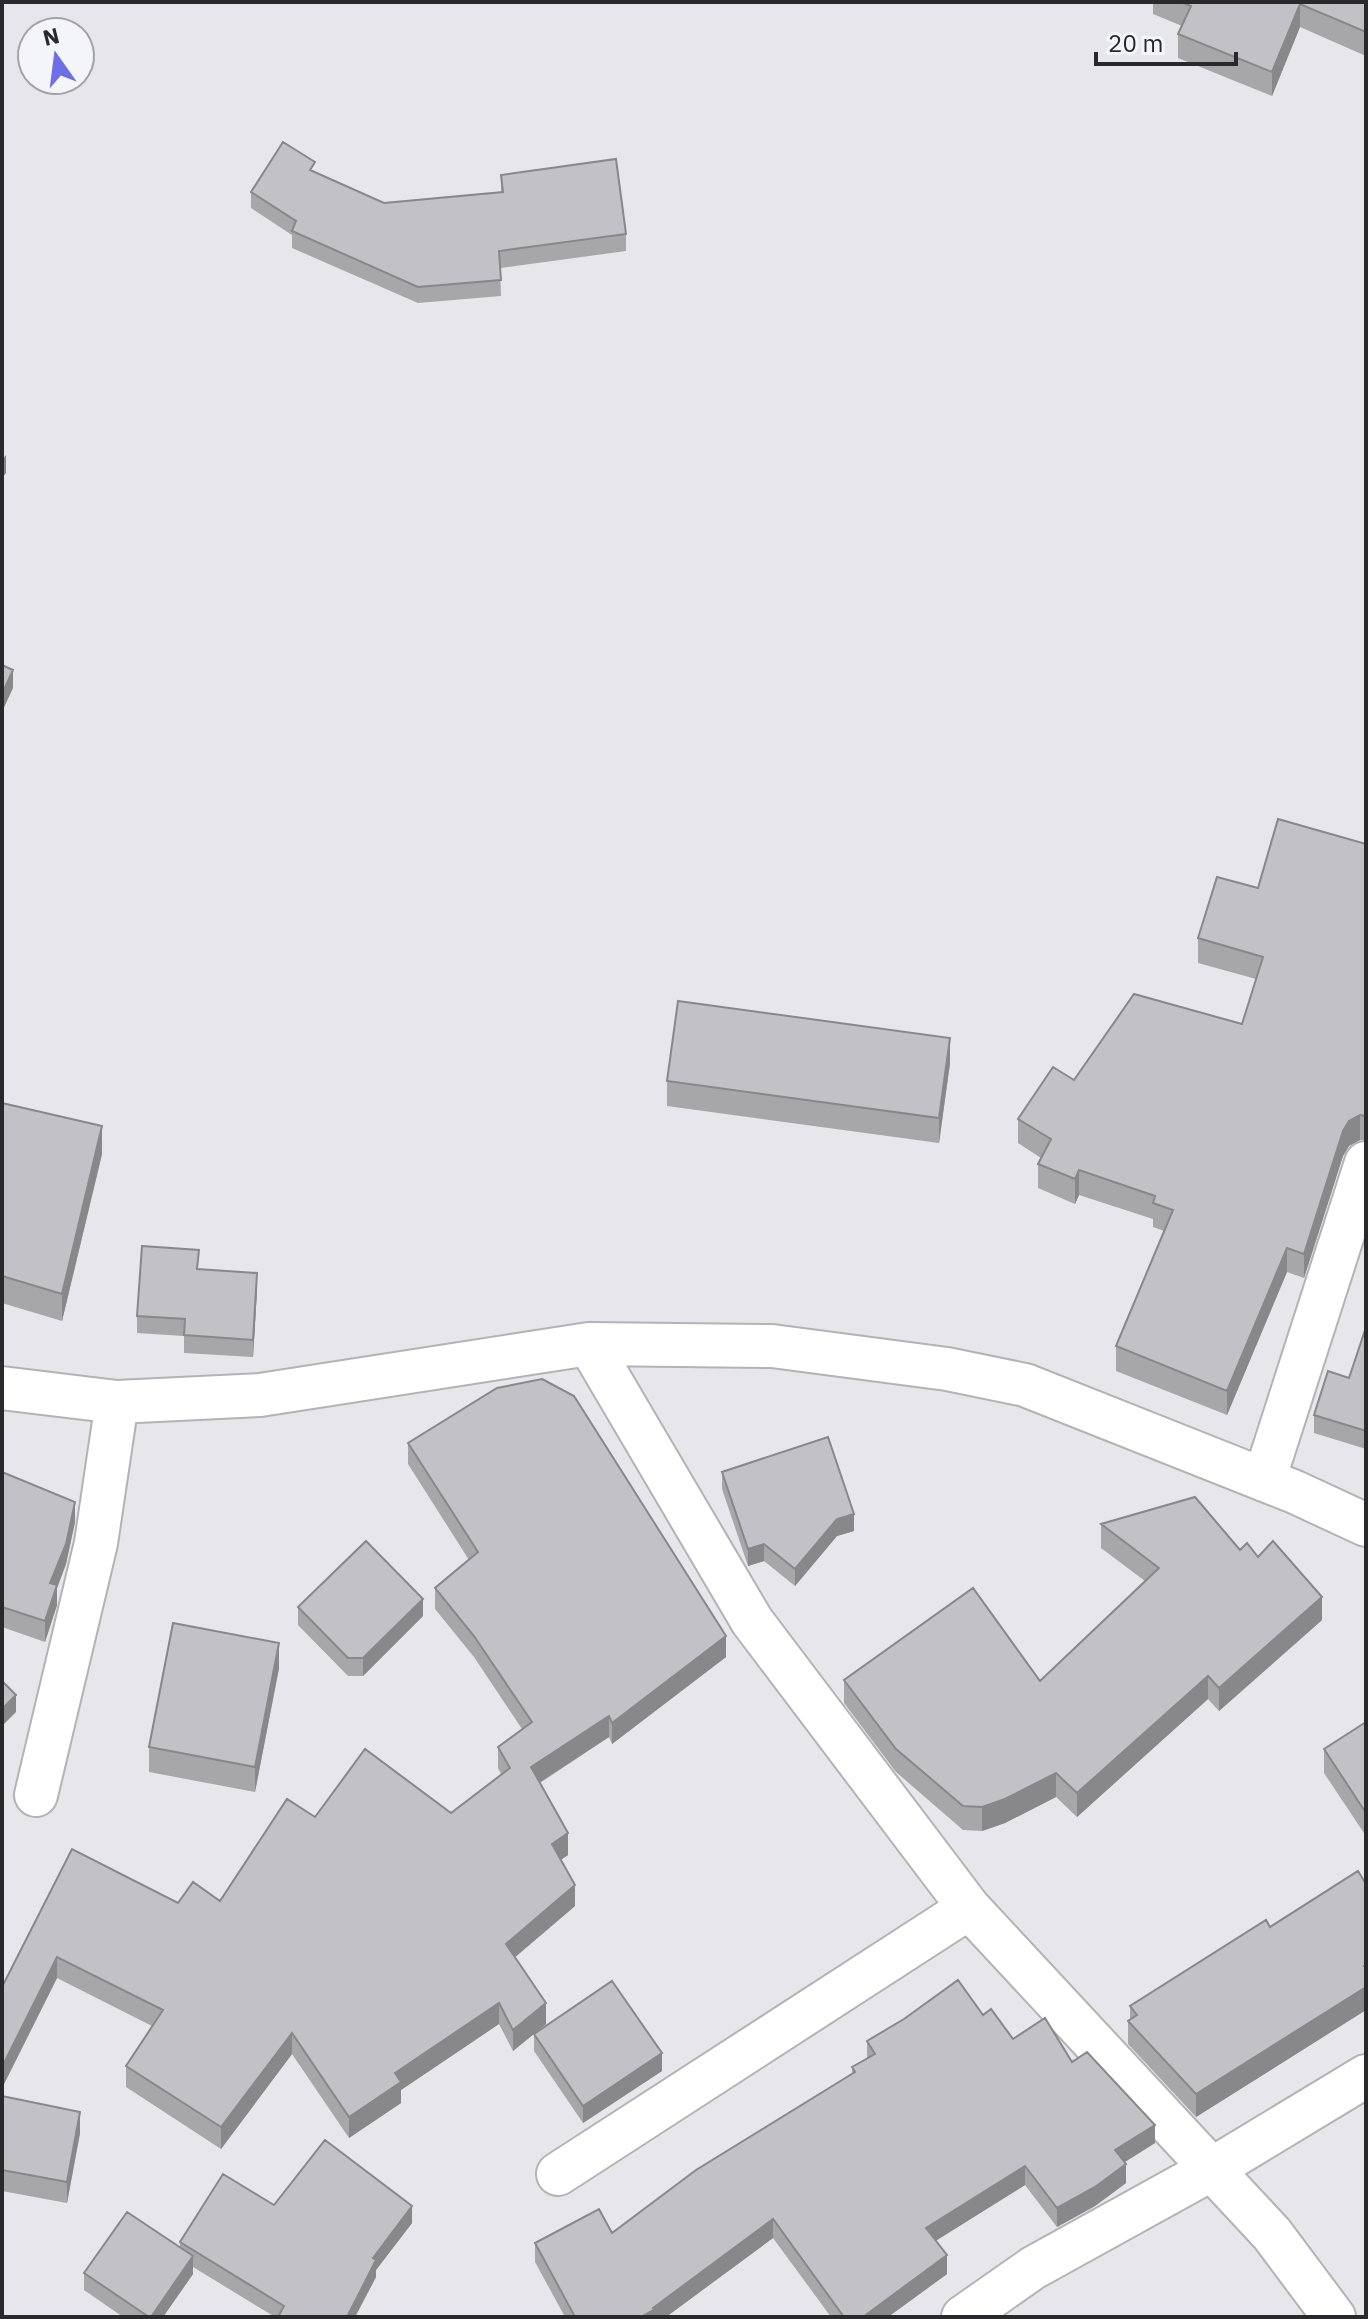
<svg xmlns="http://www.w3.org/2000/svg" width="1368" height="2319" font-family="'IBM Plex Sans',sans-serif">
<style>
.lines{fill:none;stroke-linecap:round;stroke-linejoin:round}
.minor-casing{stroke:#b3b3b7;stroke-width:46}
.minor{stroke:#fff;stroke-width:42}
.wall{fill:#a7a7aa}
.shaded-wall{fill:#88888b}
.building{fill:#c2c2c6;stroke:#88888b;stroke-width:2}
</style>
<rect width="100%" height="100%" fill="#e7e7eb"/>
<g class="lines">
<defs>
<path id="minor" d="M589,1344l163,277 217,287 303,326 62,83
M2,1388l115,14 143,-7 329,-51 183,2 175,23 78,16 270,107 71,33
M1264,1480l102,-317
M36,1795l60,-252 21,-141
M558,2174l411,-266
M963,2317l70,-49 179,-99 154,-93"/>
</defs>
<!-- minor casing -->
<use href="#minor" class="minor-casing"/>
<!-- minor -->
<use href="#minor" class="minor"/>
</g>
<!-- wall -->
<path class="wall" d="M1153,2h213v54l-66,-29 -28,69 -94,-38v-24l4,-8 -29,-12z
M315,172l69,31 117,-11v-17l125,59v17l-126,17 1,28 -83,7 -126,-55v-13l-41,-27v-16z
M1366,844v296h-6l-11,6 -6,10 -39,122 -17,-6 -60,143 -111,-44v-25l48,-115 -11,-4v-8l-74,-24 -4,9 -37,-16v-24l3,-6 -23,-15v-24l56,-39 168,-56 14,-45 -58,-16v-25l60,-50z
M950,1063l-11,80 -272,-37v-25z
M2,1103l100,51 -40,167 -60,-18z
M199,1269l58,21 -4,67 -69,-4v-17l-47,-3v-17z
M1366,1327v122l-52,-16v-18l35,-37z
M408,1443l318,214 -114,87 -3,-7 -69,46 28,72 -7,4 14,47 -60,51 31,67 -9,8 125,39 -79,52 -49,-72v-17l-21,17 -14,-27 -98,66v13l-52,35 -57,-84 -71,95 -95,-62v-21l26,-40 -95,-48 -55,110 70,-239 106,54 42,-2 95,-84 136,-4 50,-39 -3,-6v-21l24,-18 -48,-72 -39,-48v-21l34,-28 -61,-96z
M2,1472l73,50 -9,42 -9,24v17l-12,37 -43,-15z
M722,1472l132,59 -17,5 -42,50 -31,-25 -16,5 -26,-77z
M1101,1524l139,26 18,7 64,63 -103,91 -11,-12 -131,118 -21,-20 -51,26 -23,8 -19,-1 -67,-58 -52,-69v-23l196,1 105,-100 -44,-33z
M298,1607l125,9 -60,60h-15l-50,-51z
M279,1668l-24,124 -106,-20v-25z
M1366,1722v114l-42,-63v-24z
M1366,1884v126l-170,107 -68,-73v-23l2,-1v-14l140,-79z
M983,2015l30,24 59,23 83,81 -30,19 1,21 -31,23 -38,21 -32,-42 -89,55 11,34 -59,43h-57l-58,-79 -107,79h-101l-30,-55v-19l77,-10 240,-160v-6l15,-9v-17z
M2,2096l78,37 -13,70 -65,-12z
M274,2205l138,18 -36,47v7l-21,40h-80l-82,-50v7l-30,43h-40l-39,-27v-17l96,-25v-6z"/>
<!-- shaded-wall -->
<path class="shaded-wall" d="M1300,4v23l-28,69v-24z
M6,455v18l-4,5v-18z
M13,670v18l-11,24v-18z
M950,1038v25l-11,80v-25z
M1360,1115v25l-11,6 -6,10 -39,122v-24l39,-123 6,-10z
M102,1126v28l-40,167v-27z
M1079,1170v25l-4,9v-25z
M1287,1248v24l-60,143v-24z
M257,1273v17l-4,67v-17z
M75,1502v20l-9,42 -9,24v17l-12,37v-21l5,-38z
M854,1514v17l-17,5 -42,50v-17l42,-50z
M764,1544v17l-16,5v-17z
M1322,1597v23l-103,91v-23z
M423,1599v17l-60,60v-18z
M726,1636v21l-114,87v-21z
M279,1643v25l-24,124v-25z
M1208,1676v23l-131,118v-24z
M16,1695v17l-14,14v-17z
M609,1716v21l-78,51v-21z
M1056,1773v24l-51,26 -23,8v-24z
M568,1833v22l-16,11v-22z
M575,1885v21l-69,59v-21z
M57,1957v21l-55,110v-21z
M1366,1965v45l-170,107v-23z
M499,2003v21l-98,66v13l-52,35v-21l46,-44z
M546,2003v21l-33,27v-21z
M292,2033v21l-71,95v-22z
M662,2053v18l-79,52v-17z
M80,2112v21l-13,70v-21z
M1155,2125v18l-40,25v-18z
M1126,2164v19l-31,23 -38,21v-19z
M1025,2166v19l-99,62v-19z
M412,2206v17l-36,47v7l-21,40h-8l26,-59z
M773,2219v19l-107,79h-25z
M947,2255v19l-59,43h-25z
M193,2256v18l-30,43h-12z"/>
<!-- building -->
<path class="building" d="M1181,2h185v30l-66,-28 -28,68 -94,-38 13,-28z
M283,142l32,20 -5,8 74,33 119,-11 -2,-17 115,-16 10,75 -127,17 2,29 -83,7 -126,-56 4,-10 -45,-29z
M2,665l11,5 -11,24z
M1278,819l88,25v272l-6,-1 -11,6 -6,10 -39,123 -17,-6 -60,143 -111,-45 57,-136 -20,-7 2,-7 -76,-26 -4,9 -37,-15 13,-25 -33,-20 35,-52 21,13 60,-86 108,30 21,-67 -65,-19 19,-61 41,11z
M678,1001l272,37 -11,80 -272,-37z
M2,1103l100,23 -40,168 -60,-18z
M142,1246l57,4 -2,19 60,4 -4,67 -69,-5 1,-16 -48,-3z
M1366,1327v104l-52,-16 14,-44 21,7z
M542,1379l32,17 152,240 -114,87 -3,-7 -78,51 37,66 -16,11 23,41 -69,59 40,59 -33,27 -14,-27 -104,70 6,9 -52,35 -57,-84 -71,94 -95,-61 37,-56 -106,-53 -55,110v-80l70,-138 106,54 15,-21 27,19 67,-102 28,18 50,-68 86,64 59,-45 -12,-21 34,-25 -58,-86 -39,-48 43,-36 -70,-109 89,-55z
M828,1437l26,77 -17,5 -42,50 -31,-25 -16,5 -26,-77z
M2,1472l73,30 -9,42 -16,39 7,2 -12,36 -43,-14z
M1195,1497l45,53 7,-7 11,14 15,-16 49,56 -103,91 -11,-12 -131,117 -21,-20 -51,26 -23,8 -19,-1 -67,-57 -52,-69 129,-92 67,93 119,-113 -58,-44z
M366,1541l57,58 -60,59h-15l-50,-51z
M173,1623l106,20 -24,124 -106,-20z
M2,1681l14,14 -14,14z
M1366,1722v91l-42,-64z
M1358,1871l8,13v81l-2,1 2,2v19l-170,107 -68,-73 9,-6 -7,-9 136,-86 4,7z
M958,1980l25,35 8,-6 22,30 32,-21 27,44 15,-10 68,73 -40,25 11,14 -31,23 -38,21 -32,-42 -99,62 21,27 -84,62h-19l-71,-98 -120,89 1,2 -13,7h-66l-40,-74 64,-34 13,24 84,-63 159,-98 -3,-5 23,-13 -8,-13 37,-22z
M612,1981l50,72 -79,53 -49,-72z
M2,2096l78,16 -13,70 -65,-12z
M325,2140l87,66 -39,52 3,2 -29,57h-69l6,-11 -104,-64 43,-68 51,31z
M127,2212l66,44 -42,61h-2l-65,-44z"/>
<!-- border -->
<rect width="1368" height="2319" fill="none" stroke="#29292b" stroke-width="8"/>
<!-- north arrow -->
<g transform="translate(56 56) rotate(346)"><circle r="38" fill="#f4f5f9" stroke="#a3a3a7" stroke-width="2"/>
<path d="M0-6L14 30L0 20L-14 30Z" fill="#6d6ee8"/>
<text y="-12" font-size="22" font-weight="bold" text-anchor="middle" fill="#29292b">N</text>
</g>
<!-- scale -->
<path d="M1096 52v12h140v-12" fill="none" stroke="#29292b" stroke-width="4"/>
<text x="1108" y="52" font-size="24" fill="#29292b" stroke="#f4f5f9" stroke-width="6" paint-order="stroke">20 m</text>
</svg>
